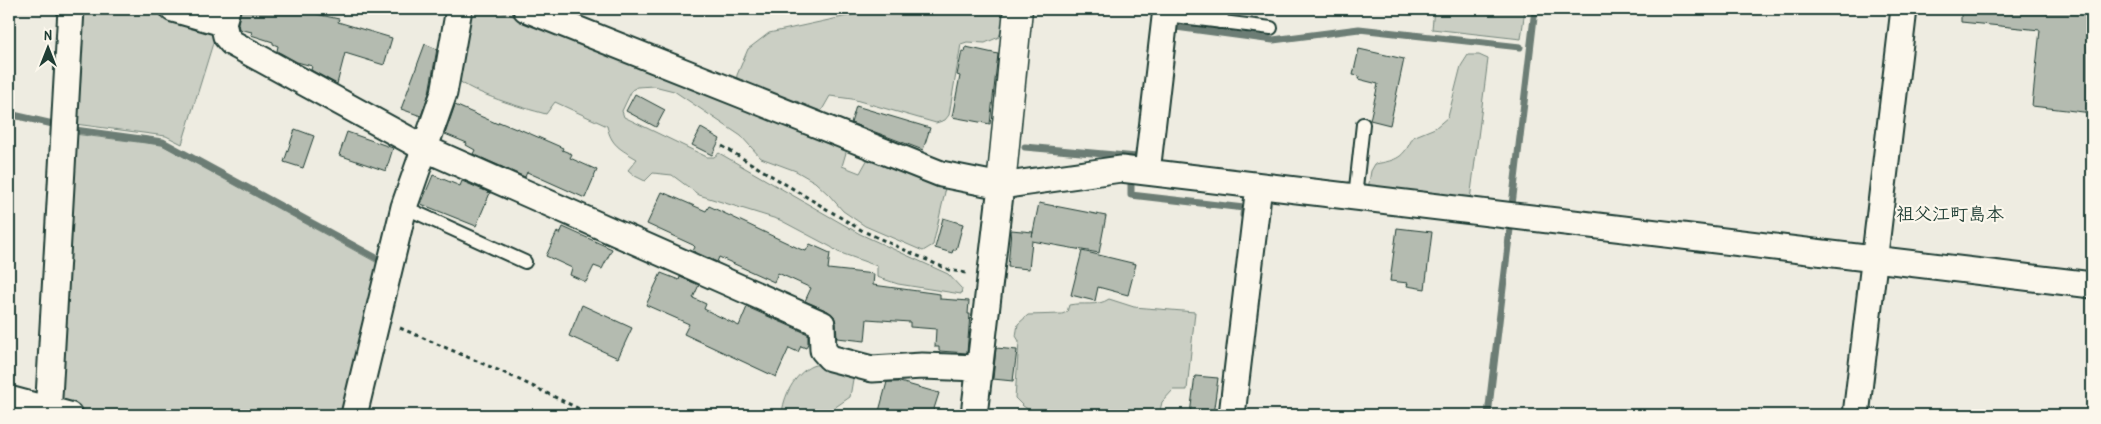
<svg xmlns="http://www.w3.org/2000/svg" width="2101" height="424" font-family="'Patrick Hand','Klee One',sans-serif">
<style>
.green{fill:#cbcfc4;stroke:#75867c}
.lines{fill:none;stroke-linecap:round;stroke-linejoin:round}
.stream{stroke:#6c7d74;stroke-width:7}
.building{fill:#b4bbb0;stroke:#1f3d34}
.service-casing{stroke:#1f3d34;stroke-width:16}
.minor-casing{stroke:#1f3d34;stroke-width:29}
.tertiary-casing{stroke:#1f3d34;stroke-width:31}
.path{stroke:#1f3d34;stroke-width:3;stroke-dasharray:4 4;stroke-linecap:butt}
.service{stroke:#fbf7ec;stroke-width:12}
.minor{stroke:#fbf7ec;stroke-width:25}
.tertiary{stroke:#fbf7ec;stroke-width:28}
.labels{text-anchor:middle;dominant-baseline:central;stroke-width:4.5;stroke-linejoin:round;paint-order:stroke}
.quarter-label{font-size:18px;font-weight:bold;fill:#1f3d34;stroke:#fbf7ec}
</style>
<rect width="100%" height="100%" fill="#eeece1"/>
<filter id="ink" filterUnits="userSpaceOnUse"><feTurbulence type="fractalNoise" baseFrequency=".02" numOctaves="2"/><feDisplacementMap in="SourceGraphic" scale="10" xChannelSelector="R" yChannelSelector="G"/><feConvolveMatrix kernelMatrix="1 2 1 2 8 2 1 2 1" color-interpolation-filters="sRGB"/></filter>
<g filter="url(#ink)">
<!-- green -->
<path class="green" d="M81,9h59l77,21 -35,114 -16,-8 -91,-12z
M467,9h28l353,137 -6,20 18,7 10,-18 73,28 2,9 -12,53 -10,6 -58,-25 -22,-15 -14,-16 -14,-13 -19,-11 -35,-13 -20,-22 -67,-45 -20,-5 -17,1 -5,3 -10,21 2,6 83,40h7l5,-4 141,81 88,40 14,15 -1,5 -63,-10 -21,-7v-11l-39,-14 -7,-5 -51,-27 -81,-25 -27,-20 -19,-2 -8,8 -10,-5 -7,-6 9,-11c-17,-10 -26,-14 -30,-33l-52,-24 -9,12c-26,-7 -70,-19 -91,-36z
M880,9l124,1 -1,15 -4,12 -14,6 -18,-1 -6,2 -12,71 -4,5 -9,3 -84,-24 -22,-3 -8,14 -9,4 -77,-31 1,-8 11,-26 21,-16z
M1434,9h91l-4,30 -89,-10z
M1468,55h11l9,4 -18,141 -102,-11 3,-18 4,-7c23,-4 28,-6 38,-27l22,-9 13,-11 13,-51z
M74,134l88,11 221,121 -37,149h-250l-32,-14 -5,-7z
M1109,299l25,8 61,5 -8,78h-14l-11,12 -3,13h-122l-14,-9 -8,-8 4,-57 -3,-5 2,-12 10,-9 34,-1 5,-2 2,-7c14,-3 28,2 40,-6z
M828,365l19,6 6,8 -3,18 -26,18h-42c1,-18 12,-41 30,-49 4,-2 11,-1 16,-1z"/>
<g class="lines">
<!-- stream -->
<path class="stream" d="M1173,34l3,-7 97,13 86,-11 161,18
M9,114l44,10
M75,130l88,12 217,118
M1025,147l112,10
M1131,184v11l113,13 -1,7
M1512,205l23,-196
M1488,415l22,-186"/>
</g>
<!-- building -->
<path class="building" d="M241,9h66l10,2 -1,3 23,5 -1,3 54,16 -8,27 -39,-12 -8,31 -26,-14 1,-4 -15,-4 -20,-11 1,-5 -5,-2v-2l-22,-7 1,-3 -13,-3 -1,-6z
M1961,9h131v104l-60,-7 8,-76 -79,-8z
M425,44l12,5 -8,44 -8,23 -20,-7z
M966,47l32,7 -8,70 -38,-7 8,-41 -3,-1 5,-24 3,1z
M1359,49l45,10 -14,66 -20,-5 8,-36 -20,-5 1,-3 -6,-1z
M635,94l30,16 -9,17 -30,-16z
M455,105l43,19 1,-2 17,7 1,-1 46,20 -1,2 10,4 -2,4 27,12 -12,28 -58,-26 -2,5 -52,-23 2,-4 -9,-5 1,-2 -22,-9z
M856,106l74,22 -7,22 -72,-27z
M701,128l19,11 -8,16 -20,-10z
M295,129l19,7 -11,32 -19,-6z
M347,132l46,16 -7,23 -47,-16z
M433,175l27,11 2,-5 28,12 -14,33 -55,-22z
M662,192l44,19 3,-5 91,43 6,2 4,-7 20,9 -2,16 46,5 -1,11 67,9v5l29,2 -1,13h2l-3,39 -28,-2v-4h-4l1,-18 -26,-2v-5l-43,-3 -2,22 -28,-3 -1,-15 -2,-7 -6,-5 -23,-10 6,-13 -33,-15 -4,9 -55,-25 -2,5 -24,-11 2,-4 -2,-2 -46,-21z
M1039,203l67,13 -7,37 -67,-12 -3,28 -21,-2 3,-37 22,2 -1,5z
M943,218l20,6 -7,26h-3l-1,3 -17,-5z
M563,227l49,22 -10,20 -8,-3 -8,16 -16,-7 2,-7 -26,-12 11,-24 3,2z
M1397,228l35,4 -7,57 -18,-3 1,-3 -18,-2z
M1082,251l54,13 -8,31 -30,-8 -3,14 -24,-6z
M661,273l18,7 1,-3 19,8 -6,13 13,6 -2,5 35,17 8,-19 61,27v9l-2,5 -5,-2 -3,6 -9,-4 -13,29 -92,-43 5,-10 -43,-19z
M582,305l50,23 -14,30 -49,-22z
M996,348l21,2 -4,31 -20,-2z
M1195,376l23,2 -5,37 -23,-1z
M887,382h13l39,11 -7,22h-54z"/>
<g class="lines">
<defs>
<path id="service" d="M1166,15l105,13
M1219,22l5,-13
M1355,197l8,-73
M404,207l121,55"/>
<path id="minor" d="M173,9l50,14 4,-14
M526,9l415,165 60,12 120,-17 971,116
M223,23l3,13 6,7 192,105 398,176 1,26 7,8 42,11 50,-3 57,2
M1147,172l19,-163
M9,399l60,16
M48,415l23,-406
M354,415l50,-208 40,-114 15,-84
M974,415l27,-229
M1232,415l27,-229
M1856,415l48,-406"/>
<path id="tertiary" d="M1001,186l17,-177"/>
</defs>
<!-- service casing -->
<use href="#service" class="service-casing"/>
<!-- minor casing -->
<use href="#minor" class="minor-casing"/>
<!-- tertiary casing -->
<use href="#tertiary" class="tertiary-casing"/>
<!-- path -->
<path class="path" d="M722,146l141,85 86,39 17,3
M400,328l107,46 85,41"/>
<!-- service -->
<use href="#service" class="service"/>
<!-- minor -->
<use href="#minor" class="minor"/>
<!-- tertiary -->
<use href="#tertiary" class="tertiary"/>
</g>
</g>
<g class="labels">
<!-- quarter labels -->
<g class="quarter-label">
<text x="1950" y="213">祖父江町島本</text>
</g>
</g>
<!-- margin -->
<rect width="2101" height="424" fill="none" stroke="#fbf7ec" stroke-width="30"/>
<rect x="15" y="15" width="2071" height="394" fill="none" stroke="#1f3d34" stroke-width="2" filter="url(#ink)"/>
<!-- north arrow -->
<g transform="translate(48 48)" stroke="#fbf7ec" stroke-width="4" paint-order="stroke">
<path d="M0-4L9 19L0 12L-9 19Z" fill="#1f3d34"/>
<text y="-8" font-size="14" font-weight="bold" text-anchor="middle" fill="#1f3d34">N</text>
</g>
</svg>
